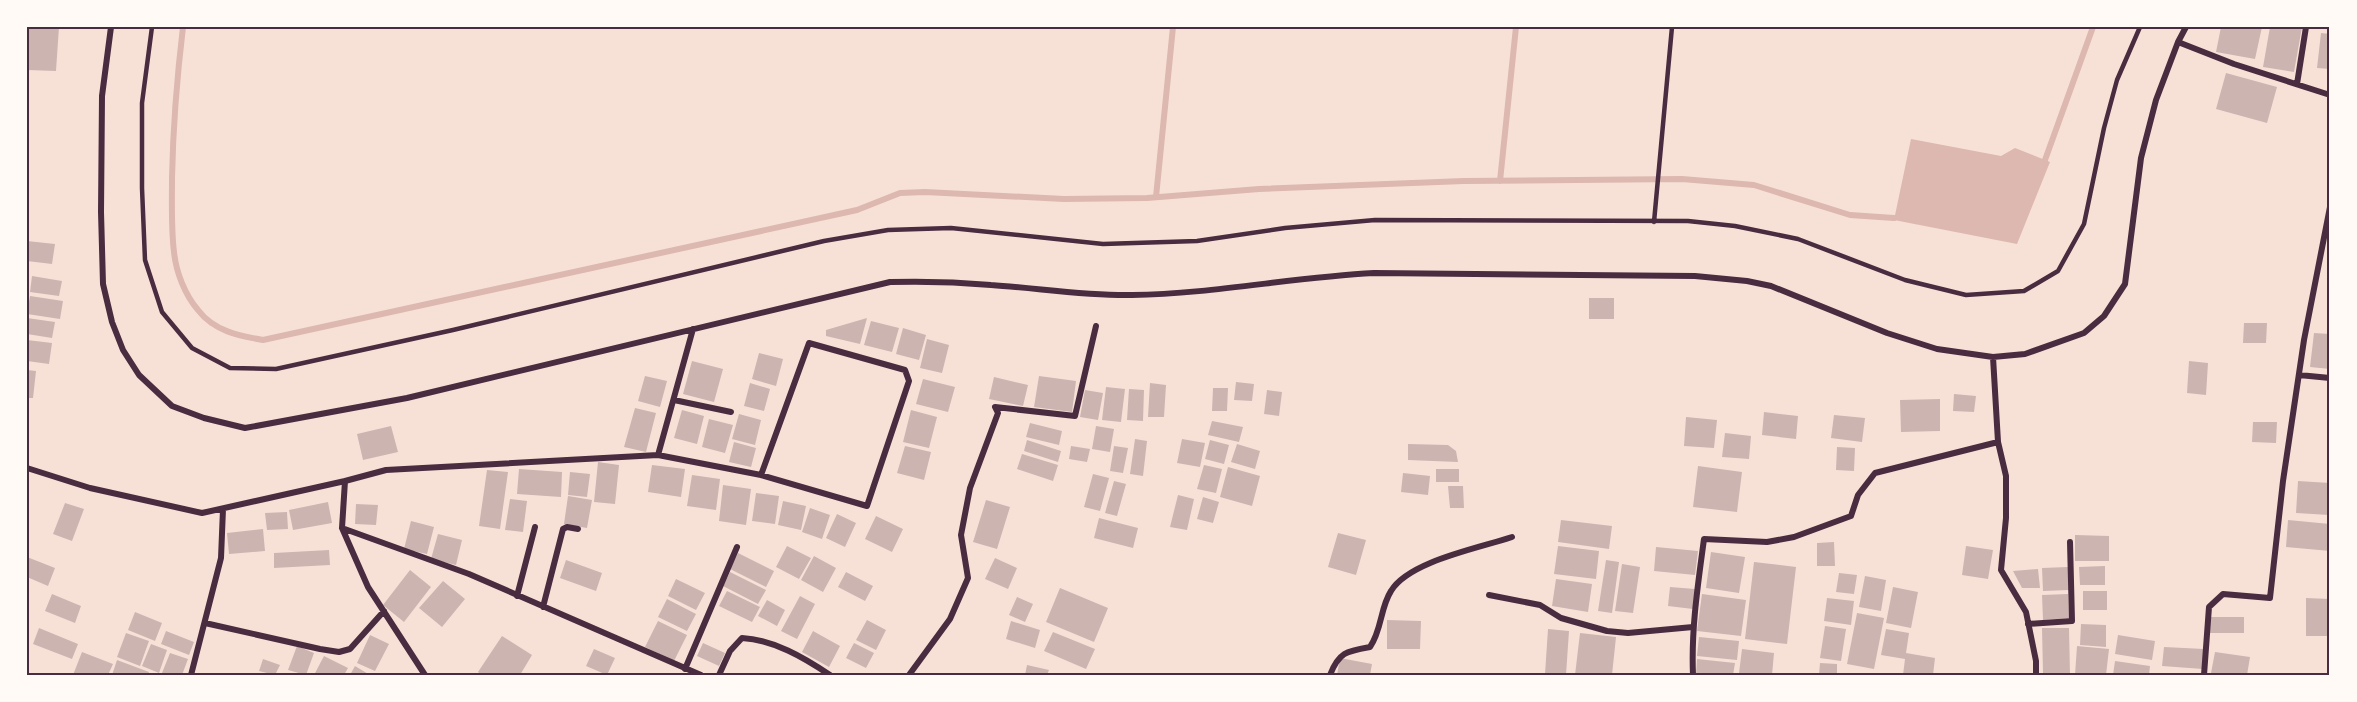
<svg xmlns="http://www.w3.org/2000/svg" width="2357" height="702" font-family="Barlow,sans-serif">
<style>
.water{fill:#dcb8b0}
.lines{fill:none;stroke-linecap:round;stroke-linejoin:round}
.stream{stroke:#dcb8b0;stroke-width:6}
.building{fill:#ccb4b1}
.service{stroke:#4a2c40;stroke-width:4.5}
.minor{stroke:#4a2c40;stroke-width:6}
.neatline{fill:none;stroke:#4a2c40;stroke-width:2}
</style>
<rect width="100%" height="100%" fill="#f7e1d7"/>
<!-- water -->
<path class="water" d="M1911,139l90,17 14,-8 35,14 -33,82 -123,-24z"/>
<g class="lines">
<!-- stream -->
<path class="stream" d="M183,27c-6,50 -10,101 -11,151 0,24 -1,50 2,74 2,20 11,43 24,58 16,21 41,26 65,30l594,-130 43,-17 25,-1 139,7 83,-1 112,-9 205,-8 218,-2 72,6 96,30 44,3
M2045,160l48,-133
M1500,181l16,-154
M1156,197l17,-170"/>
</g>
<!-- building -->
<path class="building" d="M27,27h32l-3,44 -29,-1z
M2221,27h41l-7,32 -39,-7z
M2270,27h32l-8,45 -31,-5z
M2321,33l9,1v35l-13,-1z
M2226,73l51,14 -10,36 -51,-14z
M27,241l28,3 -3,20 -25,-3z
M32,276l30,5 -3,15 -29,-4z
M30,296l33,5 -3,18 -33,-5z
M1589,298h25v21h-25z
M27,318l28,4 -3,16 -25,-4z
M867,318l-7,26 -34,-8v-6z
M871,321l28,7 -7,24 -28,-7z
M2244,323h23l-1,20h-23z
M903,328l23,7 -7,25 -23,-6z
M2314,333l16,1v35l-20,-2z
M927,339l22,6 -7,28 -22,-5z
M27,340l25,3 -3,21 -22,-3z
M759,353l24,6 -7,27 -24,-7z
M692,361l31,8 -9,33 -31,-8z
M2189,361l19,2 -2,32 -19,-2z
M27,370l9,1 -3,27h-6z
M645,376l22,5 -7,26 -22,-6z
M1039,376l37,5 -4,31 -38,-5z
M994,377l34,8 -5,21 -34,-7z
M923,379l32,8 -7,25 -32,-8z
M1236,382l18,2 -2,17 -18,-1z
M750,383l20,6 -6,22 -20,-5z
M1150,383l16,2 -2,32h-16z
M1106,387l19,2 -4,33 -19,-2z
M1213,388h15l-1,23h-15z
M1129,389l15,1 -1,31 -16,-1z
M1085,390l18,3 -5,27 -18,-3z
M1267,390l15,2 -3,24 -15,-2z
M1954,394l22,2 -2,16 -21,-1z
M1940,399v32l-39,1 -1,-32z
M635,408l21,5 -10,39 -22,-5z
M682,410l22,6 -7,28 -23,-6z
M911,410l26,7 -8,31 -26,-6z
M1764,412l34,4 -2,23 -34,-4z
M739,414l22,6 -6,25 -23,-6z
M1834,415l31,3 -3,24 -31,-4z
M1686,417l31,3 -3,28 -30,-2z
M709,419l24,6 -8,28 -23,-6z
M1212,421l31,6 -4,15 -31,-7z
M2253,422h24l-1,21 -24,-1z
M1030,423l32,8 -3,14 -33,-8z
M391,426l7,26 -35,8 -6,-26z
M1096,426l18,3 -4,23 -18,-3z
M1725,433l26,3 -2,23 -27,-2z
M1135,439l12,2 -4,35 -13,-2z
M1182,439l23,4 -5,24 -23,-4z
M1027,440l34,11 -3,11 -34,-11z
M1210,440l19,5 -5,19 -19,-5z
M734,442l22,6 -5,19 -22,-5z
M1237,444l23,7 -5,18 -24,-7z
M1408,444l40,1 8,6 2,11 -50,-2z
M905,446l26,6 -7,28 -27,-7z
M1071,446l19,3 -3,13 -18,-3z
M1114,446l14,2 -5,25 -13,-2z
M1837,447l18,1 -1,23 -18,-1z
M1022,454l36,11 -5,16 -36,-12z
M598,462l21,3 -4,39 -21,-2z
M652,465l33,4 -4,28 -33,-5z
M1204,465l18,4 -6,24 -19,-4z
M1698,466l44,6 -5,40 -44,-5z
M1228,467l32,9 -8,30 -32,-9z
M519,469l43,3 -1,25 -44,-3z
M1436,469h23v13h-23z
M487,470l21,2 -8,57 -21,-3z
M570,472l20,2 -3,23 -19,-2z
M1403,473l27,3 -2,19 -27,-3z
M1093,474l16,4 -9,33 -16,-4z
M692,475l28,4 -4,31 -29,-4z
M1114,481l12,3 -9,32 -12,-3z
M2298,481l32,2 -1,32 -33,-2z
M723,485l28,4 -5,36 -27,-4z
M1448,486h15l1,22h-14z
M756,493l23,3 -4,28 -23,-3z
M1178,495l16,4 -7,31 -17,-3z
M568,496l24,4 -5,28 -23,-4z
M1203,497l16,5 -6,21 -16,-4z
M510,499l17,2 -4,31 -18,-2z
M986,500l24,7 -13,42 -24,-7z
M783,501l23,5 -5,24 -23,-5z
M328,502l4,21 -39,7 -4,-20z
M65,503l19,6 -12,32 -19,-7z
M356,504l22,1 -2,20 -21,-1z
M810,508l20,7 -8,24 -20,-7z
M287,512l1,17 -21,1 -2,-17z
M837,514l19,9 -11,24 -19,-9z
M876,516l27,13 -11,23 -27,-13z
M1099,518l39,10 -5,20 -39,-10z
M1561,520l51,6 -3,23 -51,-7z
M2288,520l42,4v27l-44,-4z
M411,521l23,6 -7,27 -23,-5z
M263,529l2,22 -36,3 -2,-21z
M1338,533l28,7 -10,35 -28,-8z
M438,534l24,6 -6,25 -25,-6z
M2075,535l34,1v25h-34z
M1834,542l1,24h-18v-23z
M787,546l24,12 -12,21 -23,-12z
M1558,546l41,5 -3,28 -42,-5z
M1966,546l27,4 -5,29 -26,-4z
M1656,547l42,4 -3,24 -41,-4z
M329,550l1,15 -56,3v-15z
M1711,552l34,5 -6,36 -33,-5z
M738,553l36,18 -8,16 -36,-18z
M814,556l22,12 -13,24 -22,-12z
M27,557l28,11 -7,18 -21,-9z
M995,558l22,10 -9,21 -23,-10z
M566,560l36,13 -6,18 -36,-13z
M1606,560l13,2 -7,51 -14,-2z
M1754,562l42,5 -9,77 -42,-5z
M1622,564l18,3 -7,46 -18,-2z
M2105,566v19h-25l-1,-18z
M2068,567l1,23 -26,1 -1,-23z
M2038,569l2,19h-18l-9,-17z
M410,570l21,17 -27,35 -21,-17z
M730,572l36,18 -8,14 -35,-18z
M846,572l27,14 -8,15 -27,-14z
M1839,573l18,2 -3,19 -18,-2z
M1865,576l21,4 -5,31 -22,-4z
M676,579l29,14 -9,17 -28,-14z
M1556,579l36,5 -4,28 -36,-6z
M443,581l22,18 -23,28 -23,-19z
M1670,587l25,2 -2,20 -25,-3z
M1893,587l25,5 -7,36 -25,-5z
M1060,588l48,20 -14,34 -48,-20z
M727,591l33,16 -8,15 -33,-16z
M2083,591h24v19h-24z
M52,594l29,12 -6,17 -30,-12z
M1702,594l44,6 -5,36 -44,-5z
M2068,594l1,24 -26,2 -1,-25z
M800,596l15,8 -18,35 -16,-8z
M1017,597l16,7 -8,18 -16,-7z
M1827,598l27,3 -3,24 -27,-4z
M2306,598l24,1v37h-24z
M667,599l29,15 -9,17 -29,-14z
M767,600l18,10 -8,16 -19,-10z
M135,612l27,11 -7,18 -27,-11z
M1857,613l27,5 -10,51 -27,-5z
M2210,617h34v16h-34z
M867,620l19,10 -10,20 -20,-10z
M1387,620l34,1 -1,28h-33z
M658,621l29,14 -13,26 -29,-14z
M1011,621l29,9 -5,18 -29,-9z
M2081,624l25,1v22l-26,-2z
M1825,626l21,3 -5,32 -21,-3z
M39,628l39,16 -6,15 -39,-15z
M2042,628h27l1,46h-27z
M1548,629l21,2 -3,44 -21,-1z
M1886,629l23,4 -3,20 29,5 -2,17h-30l2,-16 -24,-4z
M166,631l28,11 -5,13 -28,-11z
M813,631l27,15 -11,21 -27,-15z
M1053,632l42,17 -9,20 -42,-18z
M126,633l23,8 -9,25 -23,-9z
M1580,633l36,4 -4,38h-37z
M370,635l19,9 -14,27 -18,-8z
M2118,635l37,6 -3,19 -37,-6z
M502,636l30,19 -12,20h-38l-4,-3z
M1699,637l40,4 -2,19 -40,-4z
M703,643l22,10 -6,13 -22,-10z
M854,643l20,10 -8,15 -20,-10z
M151,644l16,6 -8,23 -17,-7z
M297,646l17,7 -8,22 -18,-5z
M2077,646l32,3 -3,26h-31z
M2164,647l40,2 -1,20 -41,-3z
M594,649l21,9 -8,17 -21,-9z
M1742,649l32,4 -2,22 -33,-2z
M82,652l31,12 -5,11h-35z
M2215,652l35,5 -3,18 -36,-2z
M170,653l18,6 -6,16 -20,-2z
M324,656l24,12 -4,7h-30z
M1340,658l32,6 -2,11h-33z
M263,659l17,6 -5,10 -16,-4z
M1697,659l38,4 -2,12h-37z
M117,660l32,12 -1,3h-36z
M2115,661l35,5 -1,9h-36z
M1820,663l17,1v11h-18z
M1027,665l22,5 -2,5h-22z
M355,666l15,9h-20z"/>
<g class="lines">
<!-- service -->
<path class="service" d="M152,27l-10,76v85l3,72 17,52 30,36 38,20 46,1 177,-39 371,-89 64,-11 63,-2 152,16 94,-3 88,-13 90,-8 313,1 47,5 63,13 107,41 61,15 58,-4 34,-20 26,-47 20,-96 13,-48 23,-53
M1654,222l18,-195"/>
<!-- minor -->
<path class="minor" d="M111,27l-9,69 -1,116 2,72 9,38 11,28 16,25 33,31 32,12 41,10 162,-30 483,-116c34,-1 67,0 101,3 47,3 94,11 141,10 81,-1 161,-18 242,-22l321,3 52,5 24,5 116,47 50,16 56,8 32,-3 59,-21 20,-17 21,-32 16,-126 15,-58 22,-58 8,-15
M2178,42l56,22 96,31
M2297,84l9,-57
M1993,357l5,85 8,34v42l-5,52 25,42 10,49v14
M2299,375l31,3
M674,400l57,12
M658,455l35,-126
M27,468l63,20 112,25 143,-32 -3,47 127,46 232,101
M345,481l41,-11 272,-15 103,20 106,31 42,-125 -4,-11 -96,-27 -48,132
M342,528l26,59 57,88
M1489,595l51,10 21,13 46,13 21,2 65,-6
M517,596l18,-69
M543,607l20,-78 4,-2 11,2
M205,623l115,26 19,3 11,-3 34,-38
M2028,624l44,-3 -2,-79
M685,669l52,-122
M191,675l30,-117 2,-49
M719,675l11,-24 12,-13c32,2 61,19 88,37
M909,675l41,-56 18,-41 -7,-43 9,-47 28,-75 -3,-6 80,9 21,-90
M1330,675c9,-23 17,-24 40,-28 12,-17 10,-39 21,-56 18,-30 89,-43 121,-54
M1693,675c-2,-46 5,-91 11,-136l63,3 27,-5 57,-21 7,-21 17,-22 123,-31
M2204,675l5,-68 14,-13 47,4 13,-117 21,-141 26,-133"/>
</g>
<!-- border -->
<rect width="2357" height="702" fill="none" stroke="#fffaf5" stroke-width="57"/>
<rect x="28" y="28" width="2300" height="646" class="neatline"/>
</svg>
